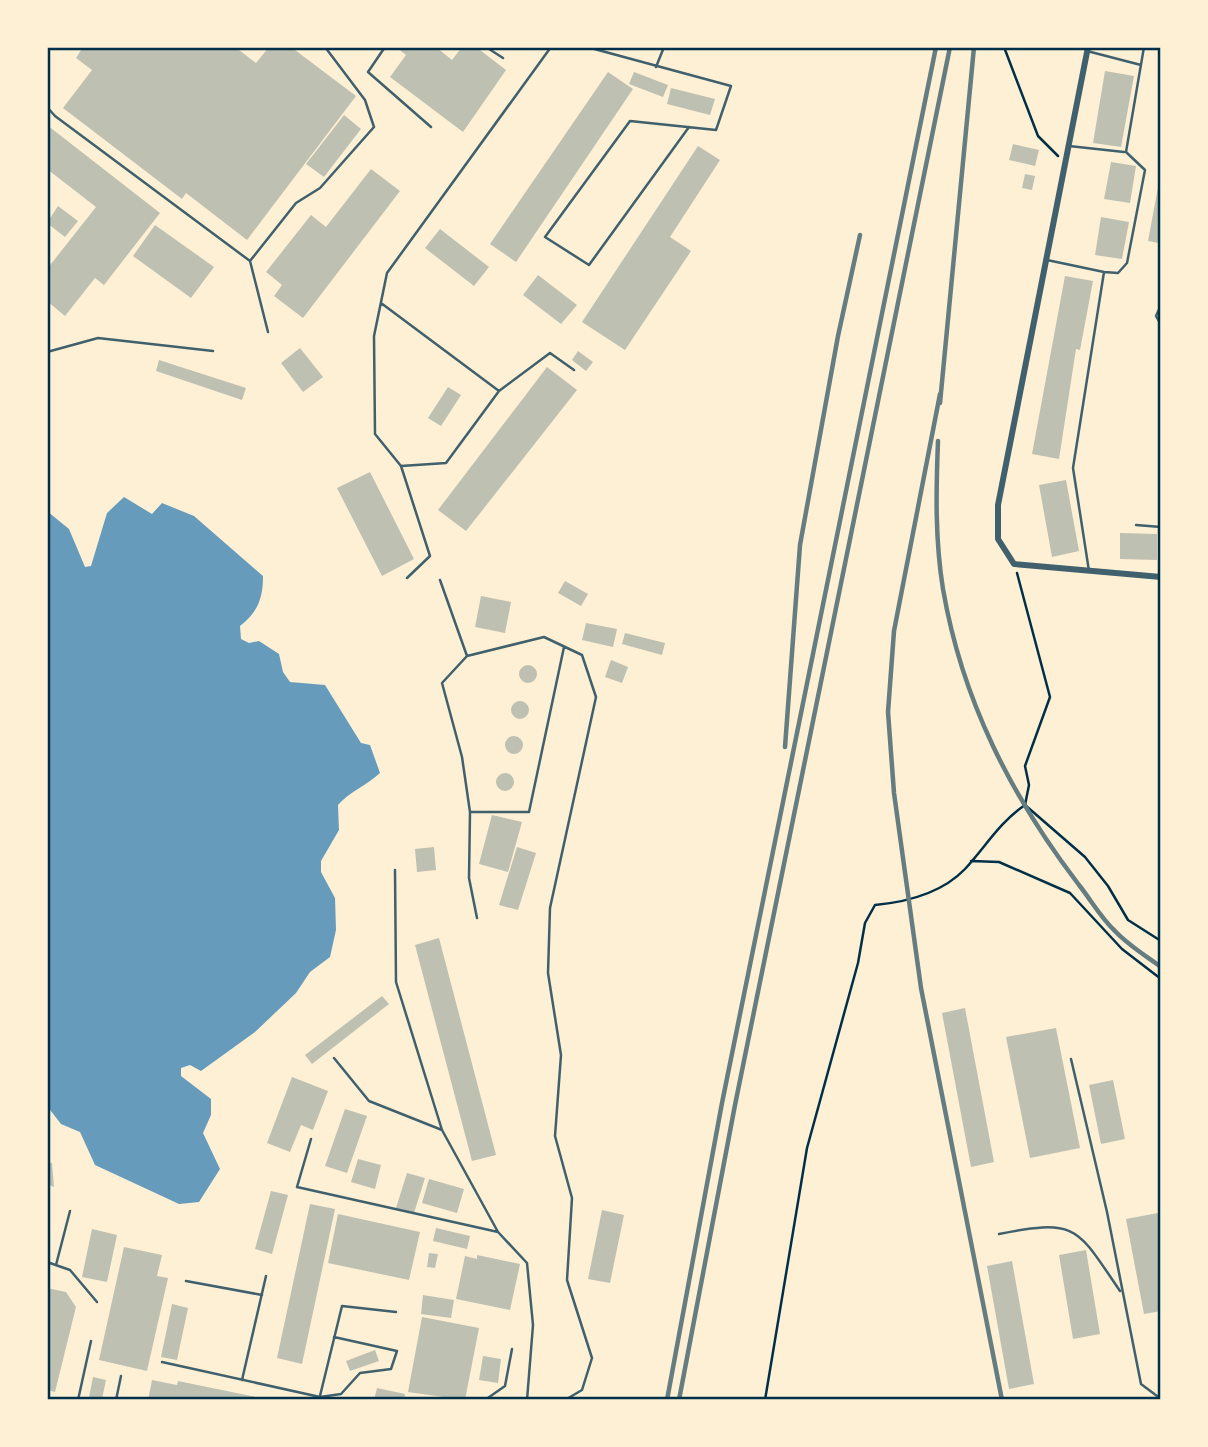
<svg xmlns="http://www.w3.org/2000/svg" width="1208" height="1447" font-family="'DM Sans',sans-serif">
<style>
.water{fill:#669bbc}
.building{fill:#bec0b2}
.lines{fill:none;stroke-linecap:round;stroke-linejoin:round}
.path{stroke:#003049;stroke-width:2.5}
.service{stroke:#3f606c;stroke-width:2.5}
.minor{stroke:#3f606c;stroke-width:6}
.rail{stroke:#657d81;stroke-width:4.5}
.neatline{fill:none;stroke:#003049;stroke-width:2.5}
</style>
<rect width="100%" height="100%" fill="#fdf0d5"/>
<!-- water -->
<path class="water" d="M124,497l28,17 10,-11 32,13 69,60c0,22 -5,36 -23,50l1,13 8,4 10,-2 20,13 4,18 7,10 35,3 36,58 9,2 10,28c-14,13 -30,18 -42,32l1,25 -18,31v11l14,26 1,32 -6,27 -20,15 -14,21 -41,39 -54,39 -11,-6 -9,3v8l30,23v16l-8,18 17,36 -21,33 -20,2 -84,-39 -15,-33 -19,-8 -14,-18v-595l22,18 16,38 6,-1 16,-53z"/>
<!-- building -->
<path class="building" d="M83,47h152l21,16 13,-16h22l65,49 -109,144 -61,-47 -4,6 -119,-91 29,-38 -16,-12z
M396,47h40l16,13 10,-13h14l30,23 -43,62 -73,-55 16,-22z
M1105,71l29,5 -13,71 -28,-4z
M608,72l25,17 -117,173 -26,-18z
M634,72l34,13 -5,12 -34,-13z
M671,88l44,11 -5,16 -43,-11z
M344,115l17,14 -37,48 -18,-13z
M47,125l113,88 -56,72 -9,-7 -30,38 -18,-15v-32l49,-62 -49,-38z
M1013,144l26,6 -4,16 -26,-6z
M698,146l22,14 -50,77 21,14 -66,99 -43,-28z
M1111,162l25,4 -6,37 -26,-4z
M371,169l29,22 -97,127 -29,-22 8,-11 -16,-13 45,-57 15,12z
M1025,174l10,2 -3,14 -10,-2z
M1159,182l2,49 -2,12 -11,-2z
M58,206l20,15 -13,16 -18,-14z
M1101,217l28,5 -7,37 -27,-4z
M155,225l59,42 -23,31 -58,-42z
M440,229l49,38 -15,19 -49,-38z
M538,275l39,30 -16,19 -38,-29z
M1065,276l28,5 -13,69 -4,-1 -17,110 -27,-5z
M300,348l23,29 -20,15 -22,-29z
M578,351l15,11 -7,9 -14,-11z
M159,360l87,28 -4,12 -86,-29z
M547,367l30,23 -111,141 -28,-21z
M448,387l13,8 -20,31 -13,-8z
M370,472l44,87 -32,17 -45,-88z
M1066,480l13,71 -27,6 -13,-72z
M1120,533l37,1v26l-37,-1z
M565,581l23,13 -7,12 -23,-13z
M481,596l30,6 -6,31 -30,-6z
M586,623l31,6 -4,18 -31,-7z
M625,633l40,10 -3,12 -40,-11z
M611,660l17,7 -6,16 -17,-6z
M519 674a9 9 0 1 1 18 0a9 9 0 1 1-18 0Z
M511 710a9 9 0 1 1 18 0a9 9 0 1 1-18 0Z
M505 745a9 9 0 1 1 18 0a9 9 0 1 1-18 0Z
M496 782a9 9 0 1 1 18 0a9 9 0 1 1-18 0Z
M492,815l30,7 -14,50 -29,-8z
M434,847l2,23 -19,2 -2,-23z
M517,847l19,6 -18,57 -19,-5z
M439,938l57,217 -24,6 -57,-216z
M382,996l7,8 -77,60 -7,-9z
M965,1008l29,154 -23,5 -29,-154z
M1056,1028l24,120 -50,10 -24,-121z
M292,1077l36,14 -15,39 -12,-5 -11,27 -23,-9z
M1113,1080l12,59 -24,5 -12,-59z
M345,1109l22,7 -20,57 -22,-7z
M358,1159l23,6 -6,24 -24,-7z
M47,1162l5,1 2,24 -7,-3z
M407,1173l18,5 -11,35 -18,-5z
M429,1179l35,10 -7,24 -35,-10z
M271,1191l17,4 -16,59 -17,-5z
M310,1204l25,5 -33,155 -25,-6z
M602,1210l22,5 -14,68 -22,-4z
M1158,1213l3,98 -17,3 -18,-95z
M338,1214l82,18 -11,48 -81,-17z
M436,1228l34,8 -3,13 -34,-8z
M92,1229l25,6 -10,47 -25,-5z
M124,1247l38,8 -5,21 11,2 -21,93 -48,-11z
M1086,1250l14,84 -27,5 -14,-84z
M429,1253l9,1 -3,14 -8,-1z
M477,1255l43,9 -10,46 -54,-11 9,-43 12,3z
M1012,1261l22,123 -25,5 -22,-123z
M47,1288l19,4 10,15 -21,85 -8,-2z
M423,1295l31,5 -3,18 -30,-4z
M172,1304l16,4 -11,52 -16,-3z
M422,1317l57,11 -14,72 -57,-8z
M375,1350l4,11 -29,10 -4,-10z
M483,1356l18,3 -3,24 -19,-3z
M93,1377l13,3 -4,19 -13,-2z
M152,1380l25,5 1,-4 92,19h-122z
M377,1388l28,6 -1,6h-30z"/>
<g class="lines">
<!-- path -->
<path class="path" d="M1004,47l34,89 20,20
M1025,805l60,52 23,29 20,34 33,21
M971,861l28,1 71,31 52,56 39,30
M765,1400l42,-252 51,-185 7,-40 10,-18c32,-3 66,-11 90,-36 21,-23 35,-47 60,-64l4,-20 -4,-19 25,-69 -33,-124"/>
<!-- service -->
<path class="service" d="M385,47l-17,25 63,55
M486,47l17,11
M551,47l-164,226 -13,63 1,98 26,32 45,-3 53,-72 51,-38 24,17
M587,47l144,39 -15,44 -86,-9 -85,116 44,28 100,-138
M1087,51l54,14
M656,67l8,-20
M47,107l8,9 195,145 46,-58 24,-15 54,-61 -9,-27 -40,-53
M1069,146l55,6
M1047,260l57,12 -31,196 16,103
M250,261l18,71
M1104,272l14,1 9,-10 18,-93 -19,-18 18,-105
M381,303l118,88
M1161,305l-5,11 5,9
M47,352l51,-14 115,13
M401,466l29,90 -23,22
M1136,525l25,2
M440,580l27,76
M470,812h59l35,-165
M395,870l1,112 46,148 56,102 29,31 6,62 -6,75
M477,918l-8,-40 1,-66 -8,-55 -20,-74 25,-27 77,-19 38,18 14,42 -46,211 -2,65 13,82 -6,81 17,62 -5,82 25,78 -10,32 -17,10
M334,1058l35,43 73,29
M1071,1059l36,153 34,172 20,15
M311,1139l-14,48 201,45
M999,1234c79,-16 78,-6 121,57
M47,1262l23,8 27,32
M56,1265l14,-54
M186,1281l76,14
M162,1362l158,35 21,-3 19,-21 31,-4 6,-18 -63,-14
M242,1380l24,-104
M78,1400l13,-59
M116,1400l5,-24
M319,1400l23,-94 54,6
M485,1400l20,-14 7,-37"/>
<!-- minor -->
<path class="minor" d="M1088,47l-90,458v34l16,25 147,13"/>
<!-- rail -->
<path class="rail" d="M940,394l-46,237 -6,81 6,81 27,195 81,412
M940,403l34,-356
M938,441c-2,50 -3,99 5,148 19,111 68,207 136,296 12,15 22,33 36,46 13,14 31,25 46,36
M785,747l15,-202 38,-209 22,-101
M667,1400l55,-297 214,-1056
M679,1400l56,-295 215,-1058"/>
</g>
<!-- border -->
<rect width="1208" height="1447" fill="none" stroke="#fdf0d5" stroke-width="98"/>
<rect x="49" y="49" width="1110" height="1349" class="neatline"/>
</svg>
